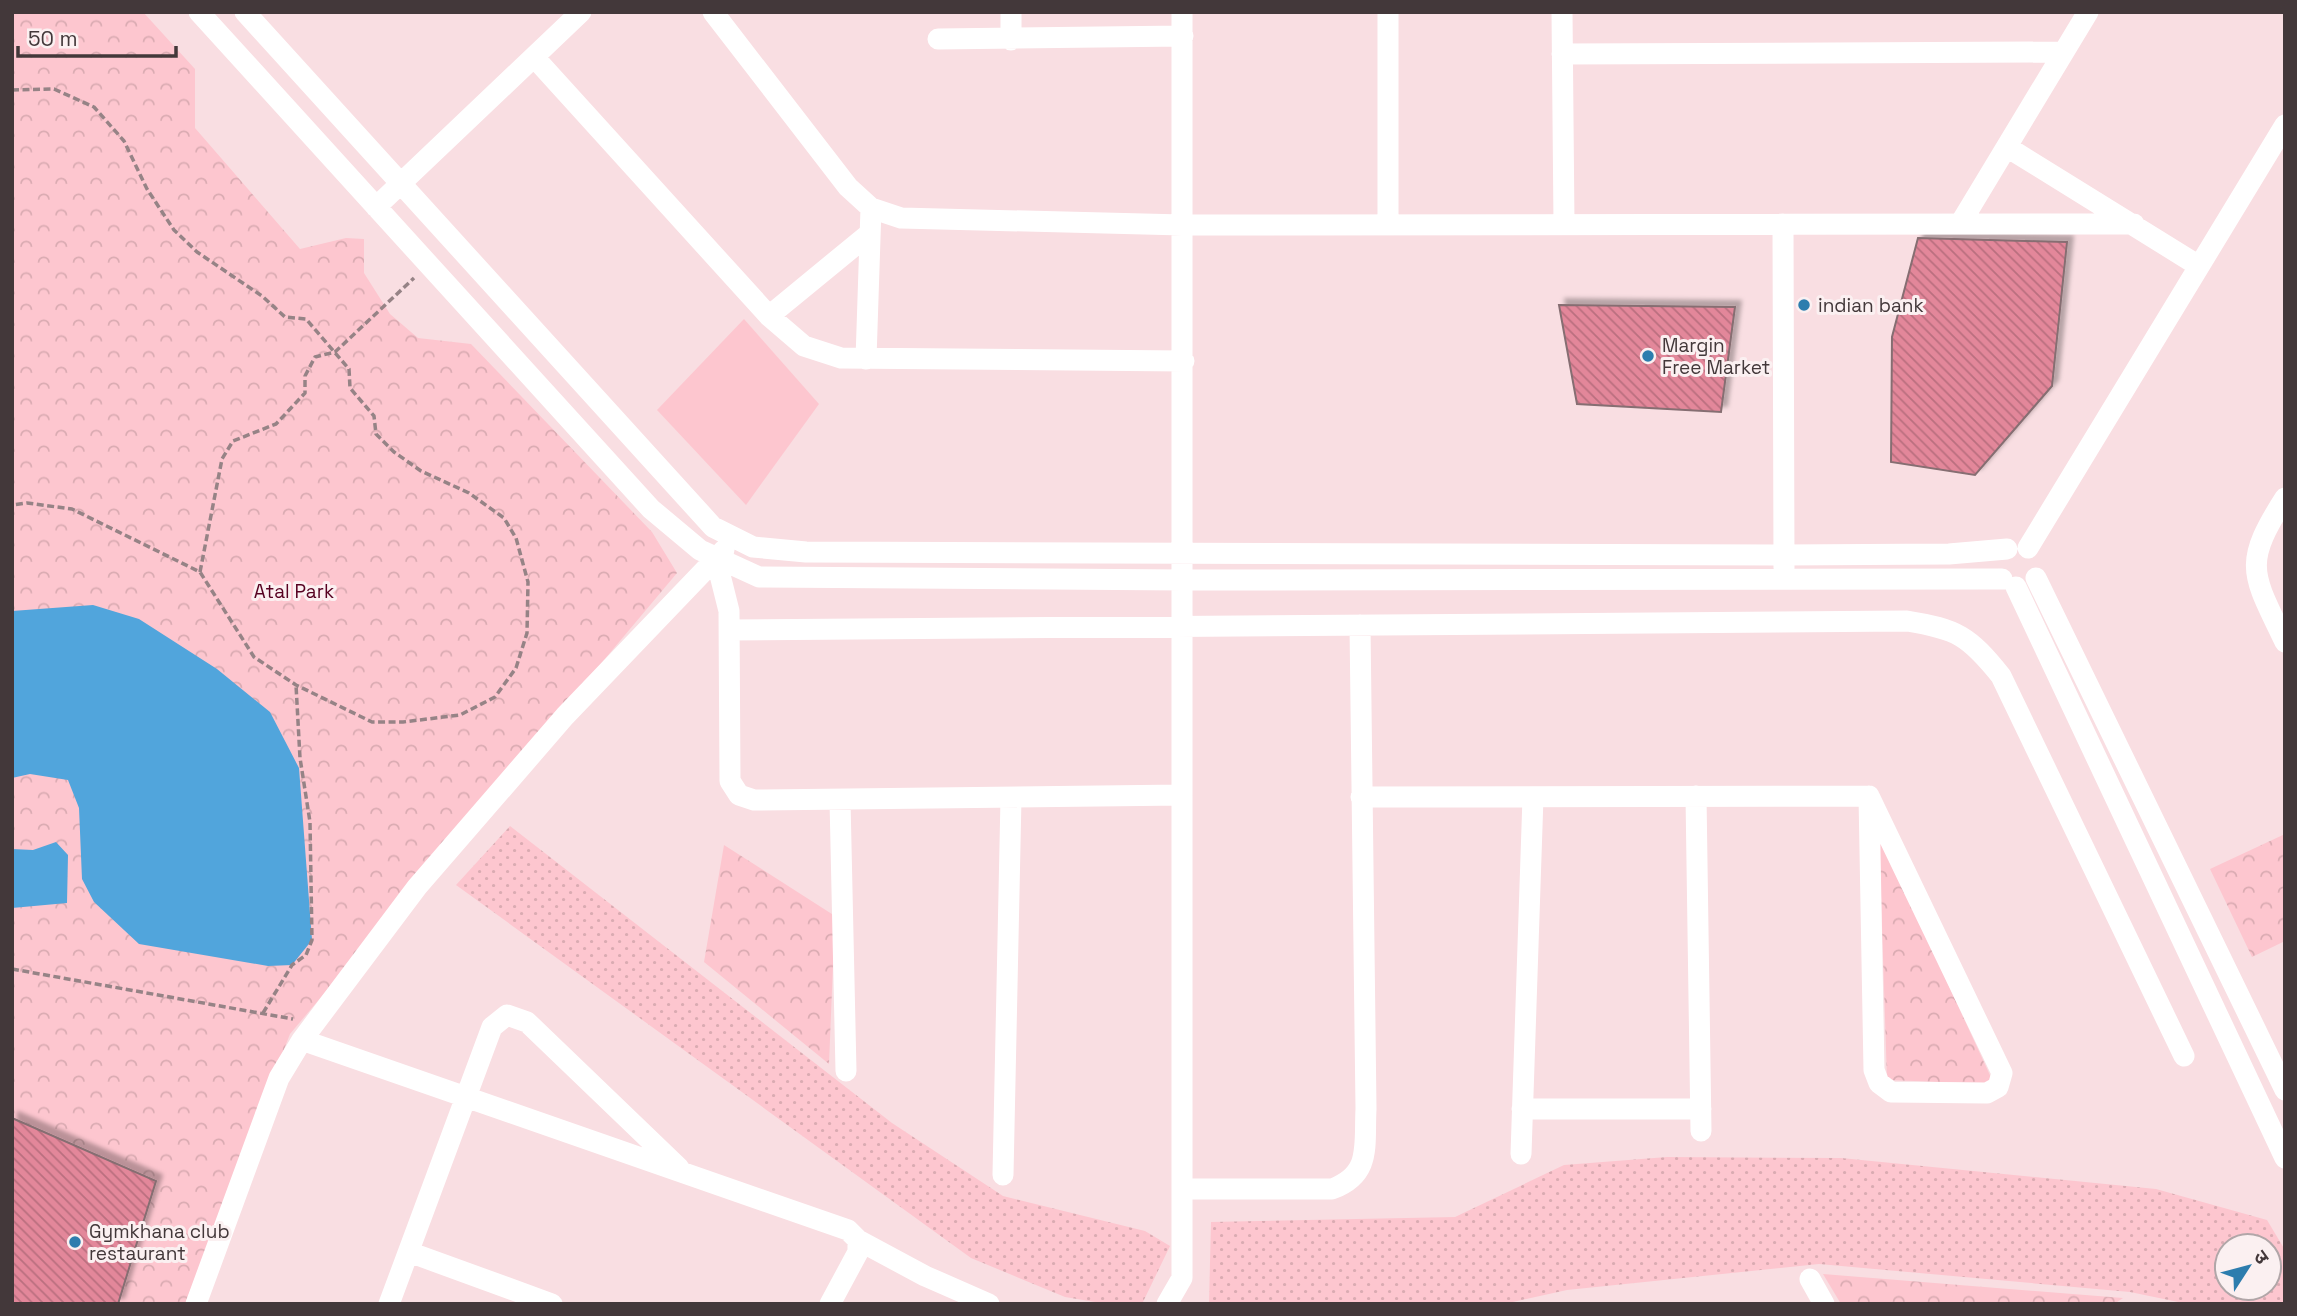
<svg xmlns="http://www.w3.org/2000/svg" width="2297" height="1316" font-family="'Space Grotesk','Noto Sans Devanagari',sans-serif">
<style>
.grass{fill:url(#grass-dots);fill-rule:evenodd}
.park{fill:url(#park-crowns)}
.pitch{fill:#fdc6cf}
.water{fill:#51a5dc}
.building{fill:url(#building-back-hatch);stroke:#866e72;stroke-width:2;filter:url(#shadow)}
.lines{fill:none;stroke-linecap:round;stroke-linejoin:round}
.path{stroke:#968386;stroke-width:3.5;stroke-dasharray:7 3.5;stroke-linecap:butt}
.minor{stroke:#fff;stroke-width:21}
.poi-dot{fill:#2d7dae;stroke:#fbf0f1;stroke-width:2.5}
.labels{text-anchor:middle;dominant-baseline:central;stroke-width:6;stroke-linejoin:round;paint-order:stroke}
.poi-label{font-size:19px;fill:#43383a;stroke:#fbf0f1;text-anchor:start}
.park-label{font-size:19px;fill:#570222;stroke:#fbf0f1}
</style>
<defs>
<pattern id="grass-dots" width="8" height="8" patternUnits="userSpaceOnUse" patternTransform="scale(1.75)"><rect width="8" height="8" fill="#fdc6cf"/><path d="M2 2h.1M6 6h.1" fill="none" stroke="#daabb2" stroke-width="1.8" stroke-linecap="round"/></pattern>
<pattern id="park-crowns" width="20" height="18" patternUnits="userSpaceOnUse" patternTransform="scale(1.75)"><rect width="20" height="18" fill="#fdc6cf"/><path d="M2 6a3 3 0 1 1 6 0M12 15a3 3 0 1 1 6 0" fill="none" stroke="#daabb2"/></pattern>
<pattern id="building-back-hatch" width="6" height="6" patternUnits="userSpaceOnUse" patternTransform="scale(1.75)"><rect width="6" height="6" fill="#e3879a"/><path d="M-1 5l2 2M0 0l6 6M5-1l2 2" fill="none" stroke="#ba6f7f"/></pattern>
<filter id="shadow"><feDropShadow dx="6" dy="-6" stdDeviation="2" flood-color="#0004"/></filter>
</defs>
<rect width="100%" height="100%" fill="#f9dee2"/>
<!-- grass -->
<path class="grass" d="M510,826l382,297 111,73 142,35 25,15 -28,58h-35l-42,-7 -94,-39 -515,-373z
M1667,1157l174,1 315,31 111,31 18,30v54h-97l-58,-12 -311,-28 -252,26 -63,14h-295l2,-82 244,-5 109,-52zM2227,1246h42v42h-42z"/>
<!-- park -->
<path class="park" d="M12,12h131l52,57v59l105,121 46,-11 18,1v34l26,41 28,24 53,6 181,188 25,41 -387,461 -105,270h-173z
M1879,834l115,250 -107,-4z
M2285,834v107l-33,16 -42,-88z
M724,845l111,71 -6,148 -125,-102z
M1823,1274l300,24 -9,6h-273z"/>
<!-- pitch -->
<path class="pitch" d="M744,319l75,85 -73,101 -89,-95z"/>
<!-- water -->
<path class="water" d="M93,605l46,14 78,50 53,43 29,56 13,172 -20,25 -24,1 -129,-22 -45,-42 -12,-23 -3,-71 -11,-28 -38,-6 -18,4v-167z
M56,842l12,13 -1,48 -55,5v-59l21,1z"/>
<!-- building -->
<path class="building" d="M1918,238l149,4 -15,144 -77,89 -84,-13 1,-125z
M1559,305l176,2 -14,105 -144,-8z
M12,1118l144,63 -38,123h-106z"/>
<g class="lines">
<!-- path -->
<path class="path" d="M12,90l42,-1 40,18 30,34 23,48 27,41 23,22 65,44 23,21 21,2 43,50 1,19 24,28 2,18 18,18 27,19 48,22 35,25 12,20 12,44 -1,51 -11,35 -21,29 -35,18 -57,7h-31l-76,-37 -42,-28 -54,-85 -128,-63 -45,-6 -15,2
M200,572l22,-113 11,-18 43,-17 29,-31v-17l10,-19 20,-5 79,-74
M12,969l281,50
M263,1013l29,-48 14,-10 6,-15 -2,-118 -10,-64 -4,-73"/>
<!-- minor -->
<path class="minor" d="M199,12l452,497 49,41 59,27 424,3 819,-1
M245,12l468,515 40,20 53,5 978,3 165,-1 58,-5
M713,12l135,175 23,21 30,10 282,7 951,-1
M1562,12l2,212
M938,39l245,-3
M1011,40v-28
M1562,54l502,-2
M534,57l235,259 35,30 37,12 343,3
M2007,147l192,119
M376,207l205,-195
M1783,224l1,344
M1960,224l128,-212
M1388,225v-213
M769,316l101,-83
M866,359l5,-151
M2285,498c-43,67 -33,75 0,144
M2028,548l257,-423
M716,559l13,52 1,170 9,14 15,5 428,-5
M2036,578l249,512
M2016,587l269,571
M730,630l1177,-9c50,8 62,15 94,55l183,380
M1696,796l5,335
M1361,797l508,-1 133,277 -4,14 -11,6 -96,-1 -12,-9 -5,-13 -5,-274
M840,800l6,271
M302,1040l546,190 10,10v12l-28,52
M1522,1109h179
M1521,1154l12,-357
M1003,1175l8,-377
M1182,1189h150c40,-15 32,-43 34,-80l-6,-484
M858,1240l67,36 64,28
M409,1252l143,52
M1810,1279l14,25
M196,1304l83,-226 23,-38 115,-153 148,-171 159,-166
M389,1304l103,-277 15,-12 20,7 152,146
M1167,1304l15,-26v-1266"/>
</g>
<!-- markers -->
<g class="poi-dot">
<circle cx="1804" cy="305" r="7"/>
<circle cx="1648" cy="356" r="7"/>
<circle cx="75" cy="1242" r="7"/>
</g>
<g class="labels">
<!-- poi labels -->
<g class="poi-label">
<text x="1818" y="305">indian bank</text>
<text x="1662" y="345">Margin<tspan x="1662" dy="22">Free Market</tspan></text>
<text x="89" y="1231">Gymkhana club<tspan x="89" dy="22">restaurant</tspan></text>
</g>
<!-- park labels -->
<g class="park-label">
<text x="294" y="591">Atal Park</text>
</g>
</g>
<!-- border -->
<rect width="2297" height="1316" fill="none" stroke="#43383a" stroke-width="28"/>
<!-- north arrow -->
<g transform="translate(2248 1267) rotate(54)"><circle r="33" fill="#fbf0f1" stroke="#b1a6a8" stroke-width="2"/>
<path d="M0-5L12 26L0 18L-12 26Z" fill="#2d7dae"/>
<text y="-10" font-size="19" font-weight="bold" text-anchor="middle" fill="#43383a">उ</text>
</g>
<!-- scale -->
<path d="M18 46v10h158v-10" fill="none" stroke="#43383a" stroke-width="3.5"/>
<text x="28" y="46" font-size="21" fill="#43383a" stroke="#fbf0f1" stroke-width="5" paint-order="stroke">50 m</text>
</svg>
